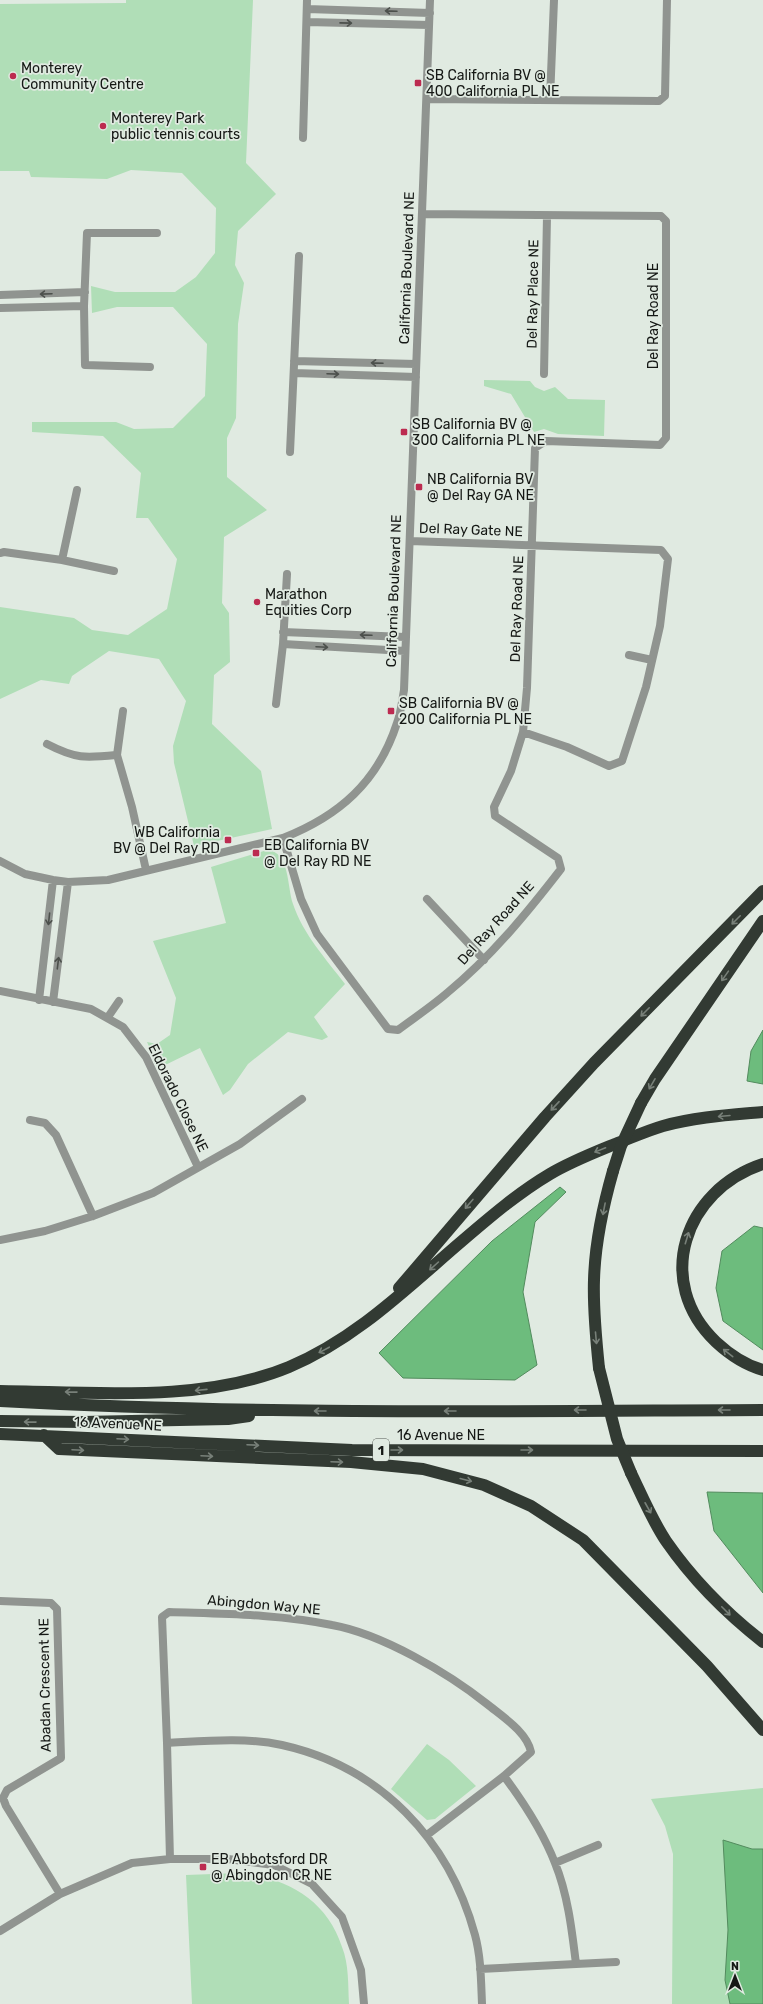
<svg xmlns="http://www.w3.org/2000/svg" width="763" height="2004" font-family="Rubik,sans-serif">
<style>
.green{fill:#b0deb7}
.water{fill:#6dbc7d;stroke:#538b5e}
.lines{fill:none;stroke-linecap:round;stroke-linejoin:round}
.minor{stroke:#909490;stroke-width:8}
.highway{stroke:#323a33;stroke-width:12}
.highway-bridge{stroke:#323a33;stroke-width:12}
.oneway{stroke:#4c504c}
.oneway2{stroke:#788079}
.poi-dot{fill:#bc2b50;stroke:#e0eae1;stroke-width:1.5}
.labels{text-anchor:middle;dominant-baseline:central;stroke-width:3.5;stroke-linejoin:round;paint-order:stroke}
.shield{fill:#e0eae1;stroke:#525752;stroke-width:1}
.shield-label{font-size:13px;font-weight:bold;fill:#151815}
.poi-label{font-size:14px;fill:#151815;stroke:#e0eae1;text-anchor:start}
.street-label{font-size:14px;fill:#151815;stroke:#e0eae1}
</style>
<rect width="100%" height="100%" fill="#e0eae1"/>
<!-- green -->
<path class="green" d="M126,0h127l-7,163 30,31 -38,37 -3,34 9,18 -6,41 -2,94 -9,20v39l40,33 -43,27 -2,66 7,10 1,49 -16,13 -2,49 49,47 11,58 -78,17 -20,-83 -1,-17 13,-45 -27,-42 -50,-8 -37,25 -3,8 -28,-4 -41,19v-92l74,11 18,12 36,5 39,-26 10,-50 -29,-41h-12l5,-45 -38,-37 -71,-4v-10h84l18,7 39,-1 32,-32 2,-52 -34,-37h-56l-25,6 -1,-27 24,6h60l21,-15 19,-24 1,-45 -34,-35 -51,-3 -24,9 -76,-2 -2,-6h-29v-167l126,-1z
M484,380l46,1 5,6 9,4 11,-4 13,12 37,1 -1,36 -46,-2 -14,-5 -10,3 -23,-38 -27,-8z
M267,850c23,1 20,37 26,54 10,30 33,55 52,80l-31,33 14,20 -6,3 -34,-8 -40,32 -18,26 -7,5 -23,-47 -41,20 -12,-26 10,2 13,-9 6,-37 -23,-57 73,-18 -15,-56z
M427,1744l22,16 27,26 -41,33 -8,1 -36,-31z
M763,1788v216h-91l1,-150 -8,-28 -14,-27z
M240,1873c47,5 87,27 102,74 7,17 6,38 7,57h-157l-6,-129z"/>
<!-- water -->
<path class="water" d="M763,1030v54l-16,-3 4,-30z
M560,1187l6,5 -31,30 -12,70 14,73 -22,15 -112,-2 -24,-25 113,-112z
M754,1226l9,2v122l-40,-29 -7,-33 6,-37z
M707,1492l56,1v100l-49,-62z
M723,1840l29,9h11v155h-33l-5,-24 3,-50z"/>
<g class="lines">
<!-- minor -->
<path class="minor" d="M307,9l123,4
M307,22l122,3
M428,99l231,2 6,-5 2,-96
M550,99l4,-99
M303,138l4,-138
M0,295l85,-3
M0,308l84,-2
M294,361l122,3
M150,367l-65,-2 -1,-59 3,-73h70
M294,373l122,4
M544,374l3,-158
M290,452l9,-196
M410,541l251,9 7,9 -8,67 -14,61 -24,74 -13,5 -42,-19 -44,-15
M0,553l4,-1 58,8 52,11
M62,560l15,-70
M283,632l122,5
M283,644l122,7
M629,655l23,5
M276,704l7,-60 4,-70
M123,711l-6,44 15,52 14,63
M47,744c29,15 38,14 70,11
M283,838l18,61 16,35 71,95 10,1c16,-12 34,-24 49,-37 44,-36 80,-80 114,-124l-3,-11 -63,-42 -1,-9 17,-36 12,-39 4,-44 8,-240 11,-7 114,4 6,-7v-217l-5,-5 -239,-2
M0,861l25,13 28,6 15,2 40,-2 175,-42c56,-22 95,-56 114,-115 4,-10 5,-22 7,-33l26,-690
M427,899l57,61
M0,991l91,18 32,18 23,30 52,110
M39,1000l14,-120
M53,1002l15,-120
M108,1017l11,-16
M30,1120l15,3 11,12 37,81
M0,1240l45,-9 48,-15 60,-23 87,-49 62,-45
M0,1601l51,2 6,6 4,149 -54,32 -4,8 3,8 54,88
M167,1743l-5,-126 7,-5c54,2 109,2 163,13 50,9 116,48 155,79 16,13 40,28 44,48l-27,24 -77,59
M170,1859l-3,-116c38,-2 77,-6 115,2 98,22 167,94 193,190 6,22 6,46 7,69
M555,1863l43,-18
M0,1931l60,-37 72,-31 38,-4h58l46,6 38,19 30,33 19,53 3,34
M576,1964l40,-2
M480,1969l96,-5c-4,-33 -8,-69 -21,-101 -12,-31 -31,-60 -51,-87"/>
<!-- highway -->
<path class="highway" d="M641,1103l14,-24 108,-158
M763,1164c-79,26 -110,118 -47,178 14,13 29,23 47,28
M399,1288l146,-171 49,-54 169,-172
M599,1368c-3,-29 -6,-59 -5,-88 1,-37 9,-74 19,-109
M0,1391c92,1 203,12 289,-24 67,-28 119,-80 173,-126 28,-24 56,-48 88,-67 20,-12 43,-21 65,-30 16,-6 31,-13 48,-18 32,-9 66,-11 100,-14
M0,1401c254,14 509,10 763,9
M0,1421l83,1 145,-3 21,-3
M0,1434l352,16 411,1
M44,1435l15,14 292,13 72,7 61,16 47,21 52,34 124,126 56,64
M631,1473c11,23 21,47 35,68 27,39 60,72 97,101"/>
<!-- highway-bridge -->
<path class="highway-bridge" d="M613,1171l8,-25 20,-43
M599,1368l18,71 14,34"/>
</g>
<!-- one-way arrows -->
<defs><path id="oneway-shaft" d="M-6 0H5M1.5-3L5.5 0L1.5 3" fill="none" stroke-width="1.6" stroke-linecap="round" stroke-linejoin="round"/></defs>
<g class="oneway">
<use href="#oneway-shaft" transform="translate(391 11) rotate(-178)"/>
<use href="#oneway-shaft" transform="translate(346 23) rotate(1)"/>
<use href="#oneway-shaft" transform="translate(46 294) rotate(178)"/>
<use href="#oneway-shaft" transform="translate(377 363) rotate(-178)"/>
<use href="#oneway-shaft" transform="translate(333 374) rotate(2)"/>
<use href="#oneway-shaft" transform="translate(366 635) rotate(-178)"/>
<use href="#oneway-shaft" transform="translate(322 647) rotate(3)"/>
<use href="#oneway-shaft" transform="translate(49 919) rotate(96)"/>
<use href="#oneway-shaft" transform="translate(58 963) rotate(-83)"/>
</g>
<g class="oneway2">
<use href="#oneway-shaft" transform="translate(736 920) rotate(135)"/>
<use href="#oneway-shaft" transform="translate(725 976) rotate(125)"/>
<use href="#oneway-shaft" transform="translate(645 1012) rotate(135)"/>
<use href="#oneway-shaft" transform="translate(652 1084) rotate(120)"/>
<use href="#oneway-shaft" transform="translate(555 1106) rotate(133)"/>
<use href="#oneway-shaft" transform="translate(724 1116) rotate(175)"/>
<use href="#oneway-shaft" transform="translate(600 1150) rotate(158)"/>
<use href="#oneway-shaft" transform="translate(469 1204) rotate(131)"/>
<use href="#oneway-shaft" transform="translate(604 1209) rotate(101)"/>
<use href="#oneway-shaft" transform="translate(687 1238) rotate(-73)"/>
<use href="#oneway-shaft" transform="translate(434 1266) rotate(138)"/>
<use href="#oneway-shaft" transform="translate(596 1338) rotate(85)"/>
<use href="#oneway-shaft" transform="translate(324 1350) rotate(152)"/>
<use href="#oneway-shaft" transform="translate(728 1353) rotate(-142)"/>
<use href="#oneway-shaft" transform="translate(201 1390) rotate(174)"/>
<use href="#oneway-shaft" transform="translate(71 1392) rotate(-179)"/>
<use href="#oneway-shaft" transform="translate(580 1410) rotate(180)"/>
<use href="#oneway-shaft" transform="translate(724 1410) rotate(180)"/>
<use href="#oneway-shaft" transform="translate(320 1411) rotate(180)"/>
<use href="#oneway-shaft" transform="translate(450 1411) rotate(180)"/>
<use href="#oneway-shaft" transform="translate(30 1422) rotate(-179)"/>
<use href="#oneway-shaft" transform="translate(123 1439) rotate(3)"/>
<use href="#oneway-shaft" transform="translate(253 1445) rotate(3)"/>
<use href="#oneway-shaft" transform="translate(78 1450) rotate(3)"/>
<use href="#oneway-shaft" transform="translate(397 1450)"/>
<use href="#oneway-shaft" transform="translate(527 1450)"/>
<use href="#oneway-shaft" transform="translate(207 1456) rotate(3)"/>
<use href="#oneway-shaft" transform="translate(337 1462) rotate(2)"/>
<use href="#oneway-shaft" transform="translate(466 1480) rotate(14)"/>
<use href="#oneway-shaft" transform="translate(648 1508) rotate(61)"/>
<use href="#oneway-shaft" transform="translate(726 1611) rotate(45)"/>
</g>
<!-- markers -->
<g class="poi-dot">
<circle cx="13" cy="76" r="4"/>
<rect x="414" y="79" width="8" height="8" rx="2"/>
<circle cx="103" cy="126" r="4"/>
<rect x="400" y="428" width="8" height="8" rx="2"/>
<rect x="415" y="483" width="8" height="8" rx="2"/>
<circle cx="257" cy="602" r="4"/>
<rect x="387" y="707" width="8" height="8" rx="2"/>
<rect x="224" y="836" width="8" height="8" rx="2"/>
<rect x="252" y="849" width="8" height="8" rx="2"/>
<rect x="199" y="1863" width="8" height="8" rx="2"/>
</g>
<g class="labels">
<!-- shield labels -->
<rect class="shield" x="373" y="1439" width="16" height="22" rx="3"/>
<g class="shield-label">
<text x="381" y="1450">1</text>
</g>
<!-- poi labels -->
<g class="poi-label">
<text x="21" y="68">Monterey<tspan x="21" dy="16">Community Centre</tspan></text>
<text x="426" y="75">SB California BV @<tspan x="426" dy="16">400 California PL NE</tspan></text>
<text x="111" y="118">Monterey Park<tspan x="111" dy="16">public tennis courts</tspan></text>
<text x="412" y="424">SB California BV @<tspan x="412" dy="16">300 California PL NE</tspan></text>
<text x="427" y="479">NB California BV<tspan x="427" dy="16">@ Del Ray GA NE</tspan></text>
<text x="265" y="594">Marathon<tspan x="265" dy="16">Equities Corp</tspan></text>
<text x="399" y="703">SB California BV @<tspan x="399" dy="16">200 California PL NE</tspan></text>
<text x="220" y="832" text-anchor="end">WB California<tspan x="220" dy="16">BV @ Del Ray RD</tspan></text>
<text x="264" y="845">EB California BV<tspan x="264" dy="16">@ Del Ray RD NE</tspan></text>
<text x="211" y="1859">EB Abbotsford DR<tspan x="211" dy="16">@ Abingdon CR NE</tspan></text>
</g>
<!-- street labels -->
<g class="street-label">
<text transform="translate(407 268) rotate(-88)">California Boulevard NE</text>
<text transform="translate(533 294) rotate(-89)">Del Ray Place NE</text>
<text transform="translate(653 316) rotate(-90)">Del Ray Road NE</text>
<text transform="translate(471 530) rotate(2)">Del Ray Gate NE</text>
<text transform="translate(394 591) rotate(-88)">California Boulevard NE</text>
<text transform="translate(517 609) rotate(-88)">Del Ray Road NE</text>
<text transform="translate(496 923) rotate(-48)">Del Ray Road NE</text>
<text transform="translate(178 1098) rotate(64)">Eldorado Close NE</text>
<text transform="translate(118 1424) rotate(3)">16 Avenue NE</text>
<text x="441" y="1435">16 Avenue NE</text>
<text transform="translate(264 1605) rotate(5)">Abingdon Way NE</text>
<text transform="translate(45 1685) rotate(-91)">Abadan Crescent NE</text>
</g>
</g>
<!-- north arrow -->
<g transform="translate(735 1976)" stroke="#e0eae1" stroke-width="3" paint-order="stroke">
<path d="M0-3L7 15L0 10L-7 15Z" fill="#151815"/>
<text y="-6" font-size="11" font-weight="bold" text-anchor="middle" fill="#151815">N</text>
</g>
</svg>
